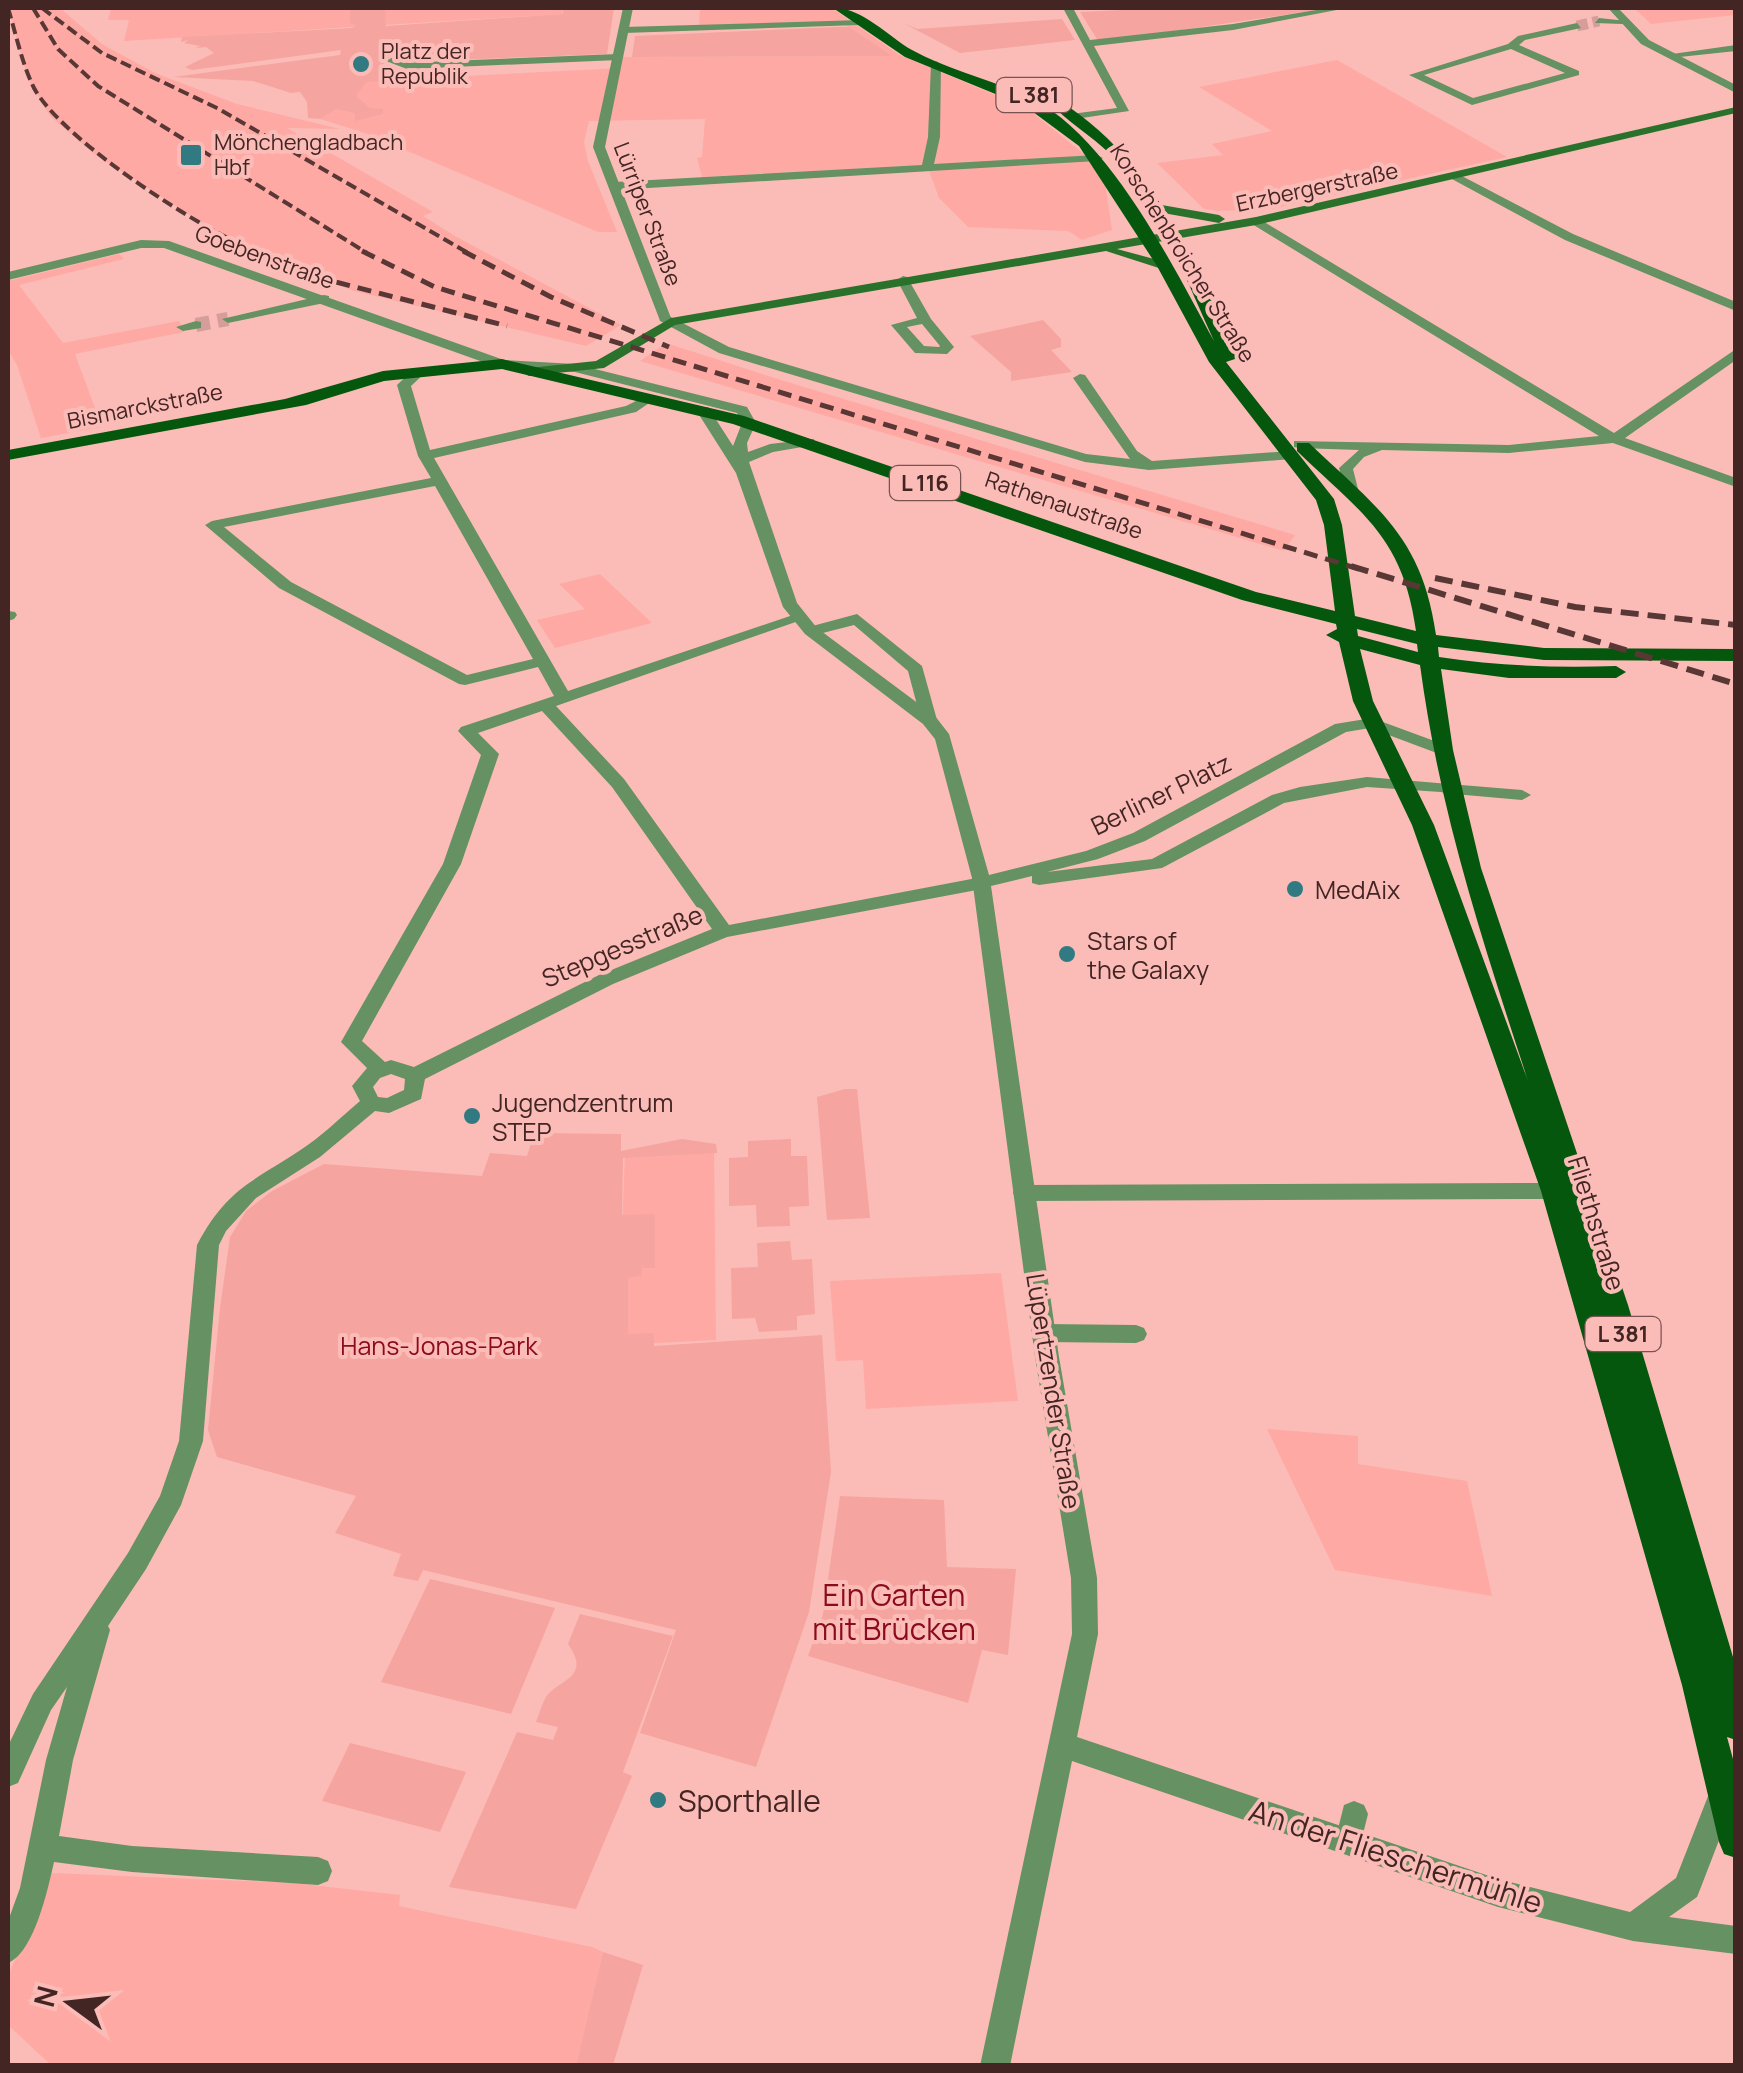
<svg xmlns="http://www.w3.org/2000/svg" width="1743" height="2073" font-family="Manrope,sans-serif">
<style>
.built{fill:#ffa9a4}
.green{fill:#f6a49f}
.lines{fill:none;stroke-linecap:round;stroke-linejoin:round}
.minor-tunnel-far1{stroke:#d69e9a;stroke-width:11;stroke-dasharray:11 5;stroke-linecap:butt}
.minor-tunnel{stroke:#d69e9a;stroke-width:14;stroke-dasharray:14 8;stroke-linecap:butt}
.minor{fill:#659163;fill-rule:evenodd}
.tertiary{fill:#659163;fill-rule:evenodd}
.secondary{fill:#2a722b;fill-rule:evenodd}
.primary{fill:#05570d;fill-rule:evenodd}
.rail-far2{stroke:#593735;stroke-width:4;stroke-dasharray:11 5;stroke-linecap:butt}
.rail-far1{stroke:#593735;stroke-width:5;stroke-dasharray:14 8;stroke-linecap:butt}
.rail{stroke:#593735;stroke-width:6;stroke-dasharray:18 9;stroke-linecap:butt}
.poi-dot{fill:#327a81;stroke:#fbbcb8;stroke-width:4}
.labels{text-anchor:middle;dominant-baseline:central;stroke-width:8;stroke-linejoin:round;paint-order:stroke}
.far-poi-label{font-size:22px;fill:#432523;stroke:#fbbcb8;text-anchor:start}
.shield{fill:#fbbcb8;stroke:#7a5250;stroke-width:2.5}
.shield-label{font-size:22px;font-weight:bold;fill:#432523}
.far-street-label{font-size:22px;fill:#432523;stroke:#fbbcb8}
.street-label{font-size:25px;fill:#432523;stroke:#fbbcb8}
.poi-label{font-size:25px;fill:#432523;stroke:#fbbcb8;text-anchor:start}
.park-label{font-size:25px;fill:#8b0a1b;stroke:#fbbcb8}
.near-park-label{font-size:30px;fill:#8b0a1b;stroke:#fbbcb8}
.near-poi-label{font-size:30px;fill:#432523;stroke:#fbbcb8;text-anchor:start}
.near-street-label{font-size:30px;fill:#432523;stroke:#fbbcb8}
</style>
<rect width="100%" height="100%" fill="#fbbcb8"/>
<!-- built -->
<path class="built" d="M8,8h52l42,36 53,29 82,31 103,25 -53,-1 146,84 -10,4 32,20 166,89 -35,21 -232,-55 -108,-40 -153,-98 -43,-37 -22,-37z
M111,8h451l1,6 -439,27 5,-21h-21z
M700,8h132l66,46 130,55 56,45 20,22 8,54 -30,10 -14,-9 -100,-4 -29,-29 -12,-33 -225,12 -5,-19 5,-1 3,-38 -116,2 -5,21 4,19 29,71h-19l-233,-99 -45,-14 45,-38 256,-13 2,-11 268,-1 -49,-33 -143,4z
M1634,8h101v7l-84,9z
M1337,60l170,97 -236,52 -53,2 -14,-2 -47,-46 66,-8 -11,-11 60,-13 -73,-44z
M119,254l5,5 -105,26 44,58 116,-22 5,11 -109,22 27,73 -61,11 -24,-73 -9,-15v-69z
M666,343l115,37 514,155 -11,16 -644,-190z
M600,574l52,49 -97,25 -18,-28 48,-11 -26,-25z
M714,1146l2,194 -98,5 7,-195z
M1001,1273l17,128 -152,8 -3,-49 -27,1 -6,-80z
M1267,1429l91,7v28l109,17 25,115 -157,-26z
M52,1873l242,10 106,12 -1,11 193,41 11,5 -27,113h-525l-43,-40v-49z"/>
<!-- green -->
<path class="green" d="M350,8h35l1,18 177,-12v-6h51l-7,46 -154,6 -67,-11 -1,4 14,-1 -18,10 14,7 -14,4 -1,8 -14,1 -10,14 14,12 13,1v5l-28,7v-8l-19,-4 -16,10 -12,-1 -1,-16 -7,-10 -9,1 -38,-12 -80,-4 167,-22 1,-5 -149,20 -7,-3 29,-14 -8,-6 -10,1 4,-2 -16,-3 4,-3 -7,2 1,-5 170,-9 5,-3 -7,-2z
M1167,8h166l-229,33 -7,-2 -17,-27z
M1062,19l13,21 -115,13 -57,-30 14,6z
M837,27h12l43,29 -260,1 3,-21z
M1043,320l18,19v8l-10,3 21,22 -61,9v-9l-41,-36z
M845,1089h12l13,129 -43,2 -10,-123z
M534,1133l87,1v17l61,-12 34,5 1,9 -94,5 -1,57 33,-1v54h-13l-1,8 -13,2v56l26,-1v13l168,-11 9,137 -22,140 -53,155 -116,-34 36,-103 -253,-60 -5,11 -25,-5 8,-22 -66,-21 21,-37 -139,-39 -9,-27 12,-122 10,-71 16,-26 26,-20 52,-27 158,12 8,-23 37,3z
M791,1139v17h16l2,50 -20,1 1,19 -33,1 -1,-22 -27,1v-48l19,-1v-16z
M790,1241l2,19 20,-1 3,55 -18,2v14l-38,2 -4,-14 -23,1 -1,-51 27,-1 -1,-24z
M840,1496l104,4 3,67 69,2 -8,86 -26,-5 -14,53 -160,-47 15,-42z
M430,1579l125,29 -44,106 -130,-32z
M580,1614l93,22 -50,136 9,4 -56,133 -127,-22 68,-155 36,8 5,-13 -22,-5c3,-8 6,-18 10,-25 13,-18 46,-19 22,-53z
M350,1743l116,29 -26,60 -118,-31z
M603,1952l40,13 -30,100h-37z"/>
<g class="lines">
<!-- minor-tunnel-far1 -->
<path class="minor-tunnel-far1" d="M1577,26l22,-5"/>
<!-- minor-tunnel -->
<path class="minor-tunnel" d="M196,325l32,-6"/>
<!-- minor -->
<path class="minor" d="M1063,8h10l17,32 143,-16 95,-16h19l-114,22 -139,16 35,65 -54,8 -5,-3 1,-2 46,-6z
M1599,18l28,3 -5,3 -27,-1z
M862,20l-4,5 -234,8 -5,-3 5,-3z
M1577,23l4,5 -56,12 -6,5 60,26v4l-107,30 -63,-30 99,-31 10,-8zM1511,49l54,24 -92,25 -49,-23z
M1736,45v6l-66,7 -5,-3z
M403,52l22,4 -1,6 194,-8 5,3 -5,3 -211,9 -21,-8zM404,58l11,2 -1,3 -14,-3z
M936,61l5,3 -1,73 -6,27 163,-9 6,3 -6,3 -482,29 -6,-4 6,-4 307,-17 6,-28 3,-73z
M1450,174h8l115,60 163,68v9l-171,-71 -115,-62z
M1256,217l358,216 122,-84v11l-111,78 111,40v9l-123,-44 -104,10 -127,-3 -18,7 -11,12 6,24 -2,3h-10l-8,-28 20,-18 -60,-2 -5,-1v-6l215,4 90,-9 -347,-212 -2,-3z
M903,276l4,1 24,42 23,28 -7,7 -32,-1 -24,-28 26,-7 -20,-38zM922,324l18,22 -1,1 -15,-1 -17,-19z
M324,295l5,1v6l-101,21 -6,-4z
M665,314l64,33 357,107 44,5 -57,-81 7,-4 5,1 52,76 15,10 139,-10 7,4 -7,4 -142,11 -64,-8 -366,-109 -59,-32 -1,-3z
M196,321l5,1v6l-18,3 -7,-4z
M415,368l12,3 -16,15 19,64 196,-44 22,-11 7,4 -19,13 -202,46 134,233 225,-76 6,-2 8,5 -251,88 68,73 105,146 253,-48 9,6 -9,6 -255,48 -114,47 -188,95 -4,20 -32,14 -14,-2 -55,46 -64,41 -30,33 -7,14 -16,196 -22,64 -35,64 -38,57 2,4 -37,130 -14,76 73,10 186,11 10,4 4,10 -4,10 -10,4 -186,-13 -78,-10c-6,27 -20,91 -46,101v-42l12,-33 26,-128 21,-73 -16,23 -33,73 -10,4v-41l25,-52 95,-141 32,-57 19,-55 18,-196c29,-55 53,-62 102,-94 22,-14 41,-33 61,-50l-8,-15 15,-18 -26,-26 102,-178 38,-109 -23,-24 3,-4 93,-31 -16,-29 -73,18 -6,-1 -180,-96 -74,-63 7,-4 219,-43 -13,-22 -21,-71zM435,486l98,173 -66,16 -176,-93 -67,-55zM542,711l70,76 100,142 -113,46 -185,92 -23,-7 -6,2 -23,-21 99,-177 38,-110 -21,-21zM391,1074l14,5 -1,11 -17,8 -9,-1 -5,-10 7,-9z
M8,611l7,1 2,3 -3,4 -6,2z
M857,614l65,52 15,54 -2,4 -6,1 -8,-5 -13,-49 -54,-46 -43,11 -8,-5 2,-3z
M1449,784l73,6 9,5 -9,5 -79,-7 -3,-4 3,-4z
M1554,1183l8,2 3,6 -3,6 -8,2 -530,2 -8,-2 -3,-6 3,-6 8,-2z
M1044,1324l92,1 8,3 3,6 -3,6 -8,3 -92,-1 -8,-3 -3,-6 3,-6z
M1354,1801l10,4 4,9 -9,36 -10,4 -10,-4 -4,-9 9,-36z"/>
<!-- tertiary -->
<path class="tertiary" d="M623,8h10l-28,139 66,171 -6,4 -6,-4 -66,-171z
M1608,8h10l31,32 87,45v8l-95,-49z
M141,240l28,1 335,119 71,4 172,43 9,16 -9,20 1,9 22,-8 44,-5v6l-41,7 -24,10 48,141 20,25 118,88 14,18 40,141 97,-24 47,-18 202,-109 37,-6 76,28 3,4 -3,4 -6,1 -72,-27 -24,4 -201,109 -47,18 -51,13 105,-13 120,-64 28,-8 67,-10 82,7 6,1 3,4 -3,4 -88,-6 -83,16 -122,65 -123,17 -7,-2v-7l-41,10 68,471 38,221 1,56 -21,103 421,142 132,33 46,-34 36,-92 10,-4 10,4 4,10 -35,91 -4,10 -28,20 67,9v28l-103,-13 -135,-34 -426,-146 -62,305h-30l92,-432 -1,-56 -36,-221 -63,-479 -37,-139 -12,-15 -118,-90 -22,-27 -47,-134 -40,-63 12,-3 25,39 9,-23 -5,-10 -162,-41 -78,-5 -333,-119h-23l-133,32v-8z"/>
<!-- secondary -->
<path class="secondary" d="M1736,107v6l-480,112 -139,24 52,14 2,3 -6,4 -59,-19 -431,74 -71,43 -75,8 -7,-4 7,-4 67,-7 75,-43 585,-101z
M1156,204l63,11 6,4 -6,4 -67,-12 -2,-3z"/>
<!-- primary -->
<path class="primary" d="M833,8c27,-2 55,28 79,42 38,21 82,30 121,49 77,40 140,167 181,242 -28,-61 -52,-128 -97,-180 -18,-20 -41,-33 -60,-51l12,-3c89,61 125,157 169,251l-12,4 108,137 8,26 13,91 61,15c-13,-95 -55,-118 -119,-180v-8h12c68,65 113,93 127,192l108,13 192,1v12l-192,-1 -106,-13 1,10c59,9 117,11 177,9l10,6 -10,6h-107l-68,-9 12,81 28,118 147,437 108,362v73l-9,-3 9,33v88l-12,-4 -5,-12 -37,-157 -141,-494 -129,-366 -59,-124 -14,-59 -13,-7 11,-6 -1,-5 -94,-24 -509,-176 -231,-55 -118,12 -78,24 -298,55v-10l277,-51 98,-28 119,-12 242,57 512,176 79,19 -11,-86 -8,-25 -107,-138 -52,-96 -78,-120 -54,-40 -120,-49zM1357,629l60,15 1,8 -60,-16zM1360,649l60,16c20,149 62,274 108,416l-94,-256 -61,-124z"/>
<!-- rail-far2 -->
<path class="rail-far2" d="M8,8c8,26 14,56 26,80 28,52 170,144 226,165
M33,8l25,41 40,37 269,167
M42,8l60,45 117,56 249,144"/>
<!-- rail-far1 -->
<path class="rail-far1" d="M254,251l78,30 175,45
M362,251l73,36 924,282
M463,251l88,46 118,50"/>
<!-- rail -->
<path class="rail" d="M1351,566l385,118
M1435,578l140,29 161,18"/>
</g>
<!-- markers -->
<g class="poi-dot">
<circle cx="361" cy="64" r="10"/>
<rect x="179" y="143" width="24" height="24" rx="5"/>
<circle cx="1295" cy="889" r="10"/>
<circle cx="1067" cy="954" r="10"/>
<circle cx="472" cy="1116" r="10"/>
<circle cx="658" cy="1800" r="10"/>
</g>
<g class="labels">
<!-- far-poi labels -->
<g class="far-poi-label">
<text x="381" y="51">Platz der<tspan x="381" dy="25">Republik</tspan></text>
<text x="214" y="142">Mönchengladbach<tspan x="214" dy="25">Hbf</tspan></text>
</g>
<!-- shield labels -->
<g class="shield">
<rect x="996.5" y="78" width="75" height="34" rx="8"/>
<rect x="890" y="466" width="70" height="34" rx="8"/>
<rect x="1585.5" y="1317" width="75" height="34" rx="8"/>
</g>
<g class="shield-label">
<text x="1034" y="95">L 381</text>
<text x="925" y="483">L 116</text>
<text x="1623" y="1334">L 381</text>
</g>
<!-- far-street labels -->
<g class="far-street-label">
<text transform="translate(1317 187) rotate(-12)">Erzbergerstraße</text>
<text transform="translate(648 214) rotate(69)">Lürriper Straße</text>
<text transform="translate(1183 253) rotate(58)">Korschenbroicher Straße</text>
<text transform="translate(265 257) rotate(20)">Goebenstraße</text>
<text transform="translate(145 406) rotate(-11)">Bismarckstraße</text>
<text transform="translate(1064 505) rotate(19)">Rathenaustraße</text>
</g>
<!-- street labels -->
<g class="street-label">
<text transform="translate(1161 794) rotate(-26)">Berliner Platz</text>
<text transform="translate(622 946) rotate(-23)">Stepgesstraße</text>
<text transform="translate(1597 1223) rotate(73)">Fliethstraße</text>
<text transform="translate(1054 1391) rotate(81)">Lüpertzender Straße</text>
</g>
<!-- poi labels -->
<g class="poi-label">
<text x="1315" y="889">MedAix</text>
<text x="1087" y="940">Stars of<tspan x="1087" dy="29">the Galaxy</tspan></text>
<text x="492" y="1102">Jugendzentrum<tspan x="492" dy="29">STEP</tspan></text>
</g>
<!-- park labels -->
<g class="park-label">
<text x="439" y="1345">Hans-Jonas-Park</text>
</g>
<!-- near-park labels -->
<g class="near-park-label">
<text x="894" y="1594">Ein Garten<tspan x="894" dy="34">mit Brücken</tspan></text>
</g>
<!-- near-poi labels -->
<g class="near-poi-label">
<text x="678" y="1800">Sporthalle</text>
</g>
<!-- near-street labels -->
<g class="near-street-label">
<text transform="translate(1396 1856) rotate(18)">An der Flieschermühle</text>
</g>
</g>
<!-- border -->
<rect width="1743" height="2073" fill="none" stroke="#432523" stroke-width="20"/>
<!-- north arrow -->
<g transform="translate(70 2003) rotate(285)" stroke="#fbbcb8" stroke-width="8" paint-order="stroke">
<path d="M0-8L18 38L0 25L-18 38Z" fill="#432523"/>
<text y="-15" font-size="28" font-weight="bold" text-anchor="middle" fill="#432523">N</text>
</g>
</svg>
